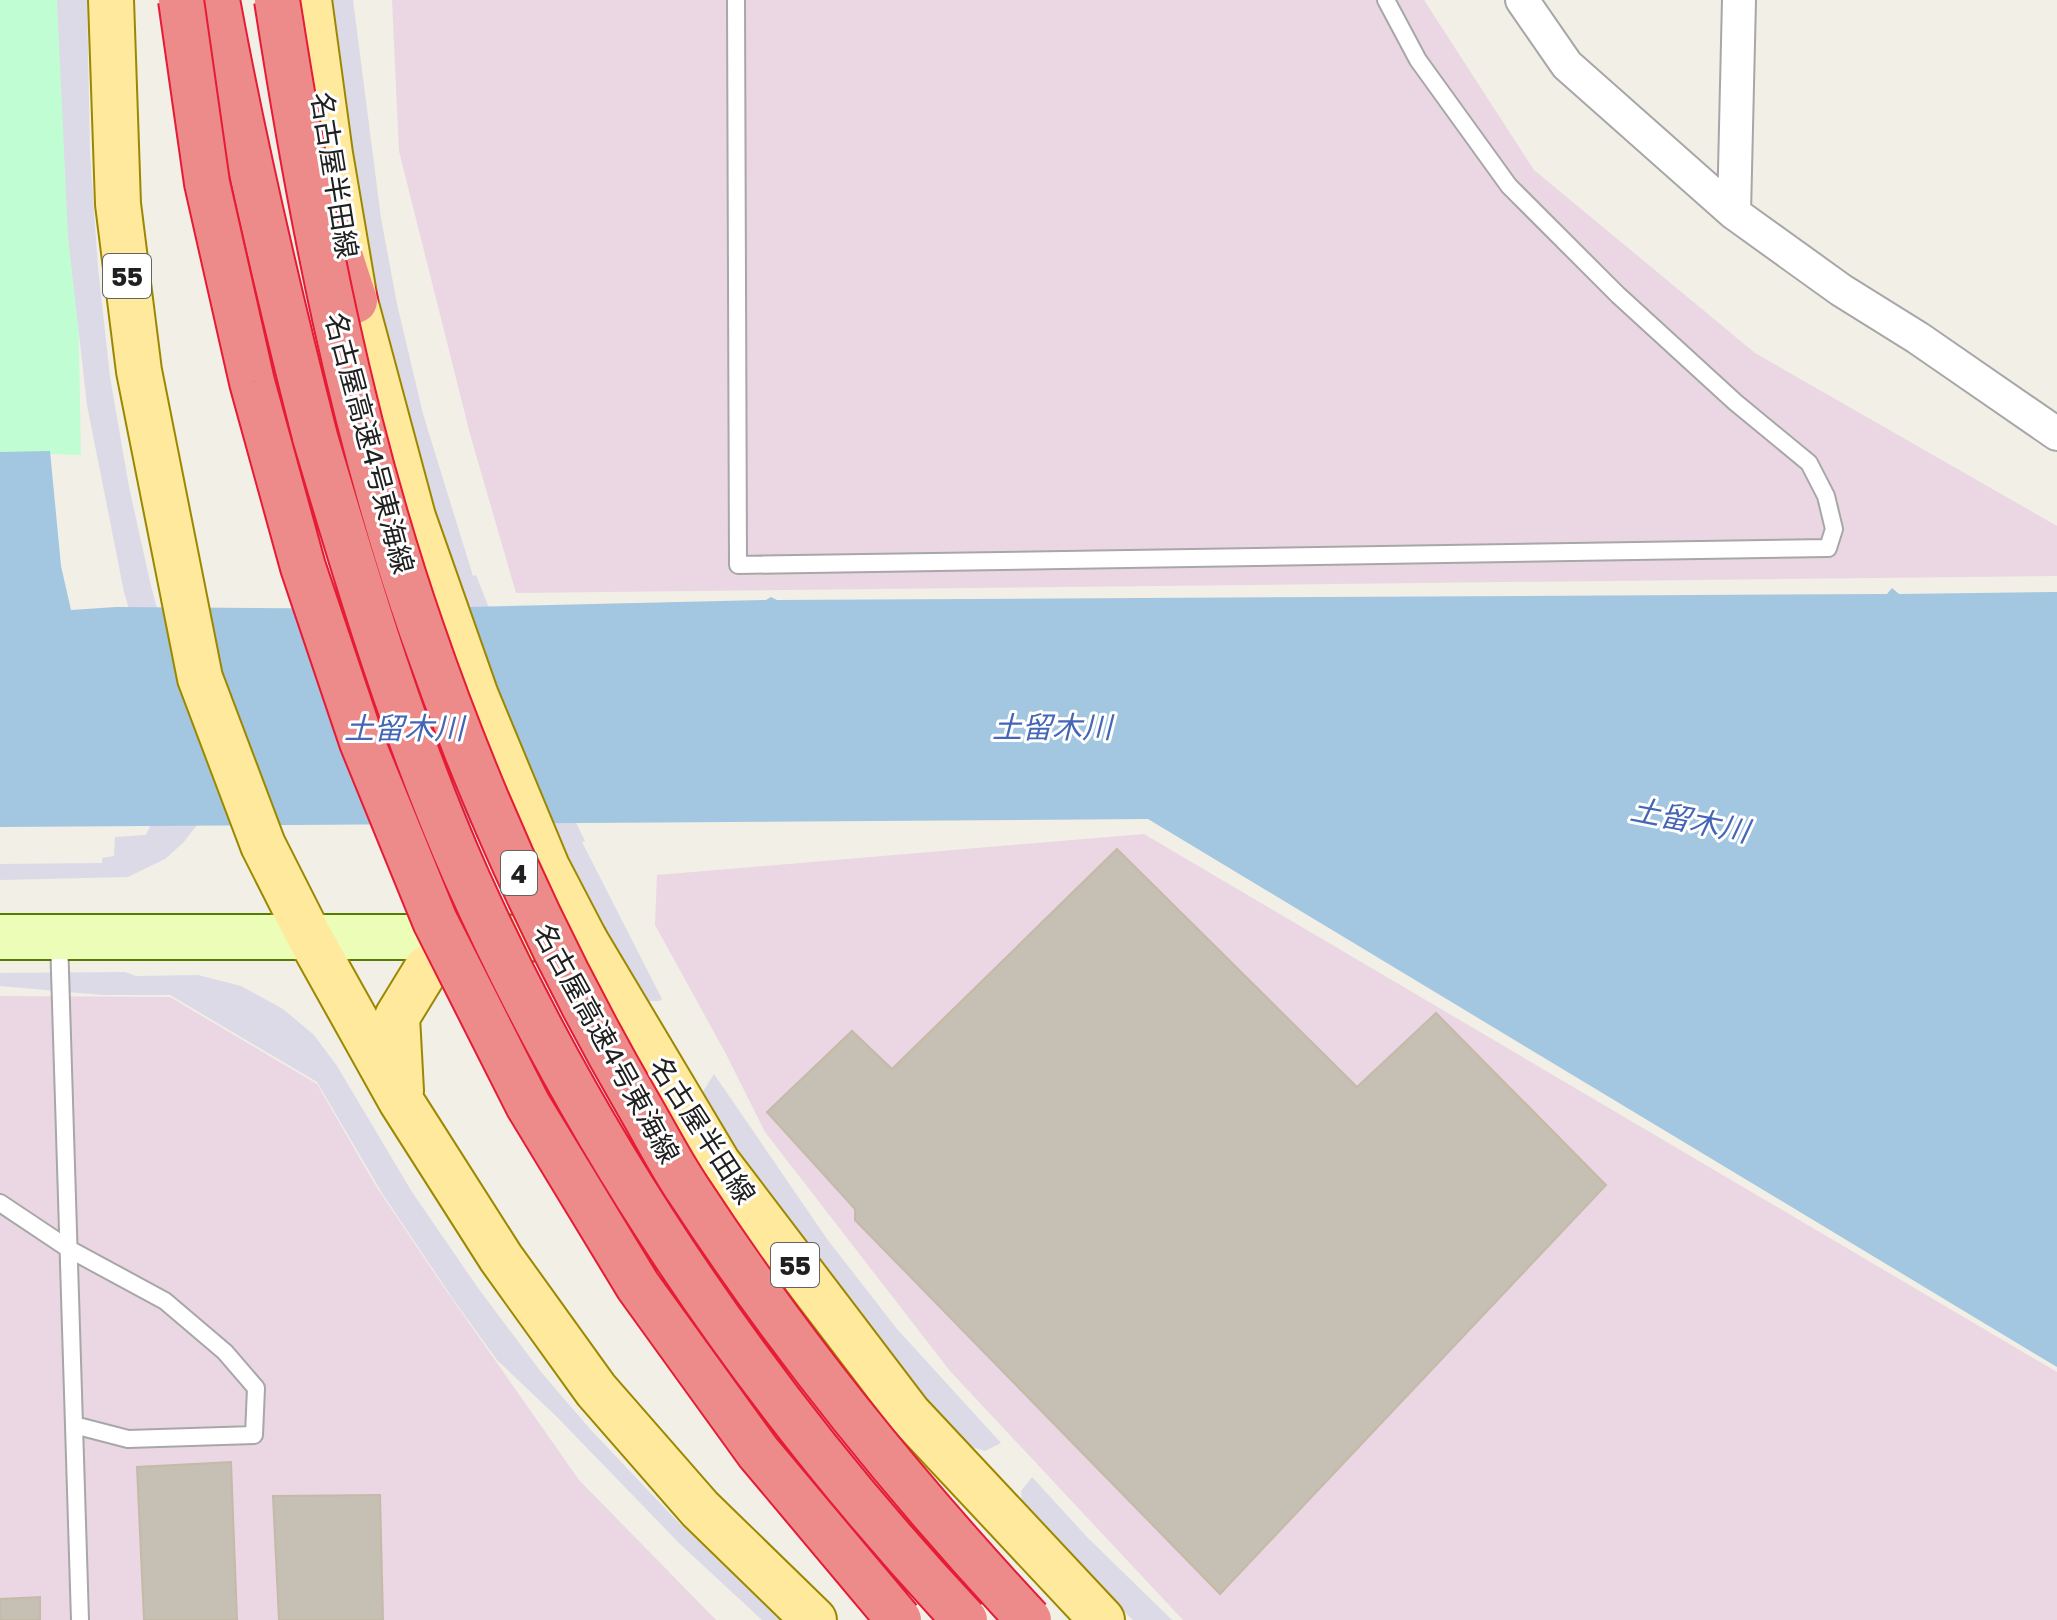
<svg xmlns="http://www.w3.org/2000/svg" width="2057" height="1620" font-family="'Golos Text','Noto Sans JP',sans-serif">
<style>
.industrial{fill:#ead7e3}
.park{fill:#c1fdd2}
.plaza{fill:#dcdae7}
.water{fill:#a3c6e1}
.building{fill:#c6bfb4;stroke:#c4baa7;stroke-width:2}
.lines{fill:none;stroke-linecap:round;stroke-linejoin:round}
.lane-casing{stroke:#a7a7a7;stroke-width:20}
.street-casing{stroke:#a7a7a7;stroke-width:36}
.secondary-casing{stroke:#567d00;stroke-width:48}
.primary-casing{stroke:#9b8800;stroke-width:48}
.highway-casing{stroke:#e61b36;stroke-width:48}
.lane{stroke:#fff;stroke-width:16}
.street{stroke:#fff;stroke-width:32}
.secondary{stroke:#ebfdb7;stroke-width:44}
.primary{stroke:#ffe99c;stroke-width:44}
.highway{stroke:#ec8b89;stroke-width:44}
.highway-bridge-casing{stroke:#e61b36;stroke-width:48;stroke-linecap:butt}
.highway-bridge{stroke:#ec8b89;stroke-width:44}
.labels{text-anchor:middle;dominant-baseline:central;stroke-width:6;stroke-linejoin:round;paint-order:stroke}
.shield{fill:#fff;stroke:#636363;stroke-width:2}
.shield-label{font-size:26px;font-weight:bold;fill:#202020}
.street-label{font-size:28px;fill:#202020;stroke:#fff}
.water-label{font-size:30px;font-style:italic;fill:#4566b6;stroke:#fff}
</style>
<rect width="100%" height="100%" fill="#f1efe6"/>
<!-- industrial -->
<path class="industrial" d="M392,0h1032l110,170 221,183 302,173v50l-1541,17 -46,-159 -71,-283z
M1144,834l913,538v248h-874l-233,-249 -185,-239 -39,-78 -71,-129 2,-50z
M0,996l170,1 147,87 59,102 67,100 136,194 137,140h-716z"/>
<!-- park -->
<path class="park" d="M0,0h72l9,455 -81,-3z"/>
<!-- plaza -->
<path class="plaza" d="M57,0h30l3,153 8,115 12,109 19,110 22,99 19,71 34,159 -21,27 -18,16 -37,18 -128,3v-16l102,-1v-5l12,-2 1,-19 31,-2 30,-65 -52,-178 -37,-187 -19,-168z
M327,0h26l28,218 16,86 26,110 50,162 3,-1 88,223 21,43 -3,1 80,157 -3,2h-14l-85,-147 -84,-194 -100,-340z
M125,972l11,4 62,-1 43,11 42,23 31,26 23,31 75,126 66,96 63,84 49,57 87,92 105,99h-20l-82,-76 -124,-128 -59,-56 -44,-61 -71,-106 -65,-111 -147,-87h-68l-102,-9v-13z
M714,1074l113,165 70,90 104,114 -16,8 -17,-5 -84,-91 -134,-179 -49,-81z
M1032,1477l55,60 85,83h-39l-65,-64 -46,-52 -1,-13z"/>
<!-- water -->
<path class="water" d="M50,451l11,115 10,44 45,-3 270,2 380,-9 5,-3 6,3 1110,-6 5,-6 7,6 158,-2v775l-909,-548 -1148,8v-375z"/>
<!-- building -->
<path class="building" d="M1117,849l240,238 79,-74 170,172 -386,409 -365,-374v-11l-88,-97 85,-81 40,38z
M231,1462l6,158h-93l-7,-153z
M380,1495l3,125h-104l-6,-124z
M40,1597v23h-40v-21z"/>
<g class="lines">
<defs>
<path id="lane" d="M736,0l2,565 1090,-17 6,-19 -8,-33 -17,-33 -74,-61 -117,-107 -109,-109 -91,-126 -32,-60
M59,939l21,681
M0,1203l69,46 96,52 60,51 31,36 -2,47 -126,4 -54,-14"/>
<path id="street" d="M1522,0l45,65 167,148 107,77 77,48 139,96
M1734,213l5,-213"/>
<path id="secondary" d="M0,937h496l89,3"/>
<path id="primary" d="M111,0l7,204 21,167 61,307 63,167 47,93 91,163 100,157 95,132 104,119 114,111
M309,0l21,154 25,147 58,216 63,179 71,171 38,73 133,223 191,251 193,206
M401,1091l-4,-74 30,-49 62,-27"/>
<path id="highway" d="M217,0c27,147 61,292 98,437
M333,233l22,68"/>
</defs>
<!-- lane casing -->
<use href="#lane" class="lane-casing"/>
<!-- street casing -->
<use href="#street" class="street-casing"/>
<!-- secondary casing -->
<use href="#secondary" class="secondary-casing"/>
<!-- primary casing -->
<use href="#primary" class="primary-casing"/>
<!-- highway casing -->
<use href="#highway" class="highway-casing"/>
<!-- lane -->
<use href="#lane" class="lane"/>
<!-- street -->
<use href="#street" class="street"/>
<!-- secondary -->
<use href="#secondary" class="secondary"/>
<!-- primary -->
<use href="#primary" class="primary"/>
<!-- highway -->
<use href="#highway" class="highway"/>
<defs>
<path id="highway-bridge" d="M181,0l26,183 45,199 51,185 59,175 73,179 93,184 110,181 120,166 141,168
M277,0c33,213 74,427 145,631 57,165 129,323 216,473 17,29 32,59 51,87 100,153 215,295 340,429
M315,437c44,149 89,299 152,441 123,274 293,523 498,742"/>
</defs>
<!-- highway-bridge casing -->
<use href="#highway-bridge" class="highway-bridge-casing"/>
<!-- highway-bridge -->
<use href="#highway-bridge" class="highway-bridge"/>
</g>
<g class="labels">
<!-- shield labels -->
<g class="shield">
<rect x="103" y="254" width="48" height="44" rx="6"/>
<rect x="501" y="851" width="36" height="44" rx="6"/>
<rect x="771" y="1243" width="48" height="44" rx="6"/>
</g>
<g class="shield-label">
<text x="127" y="276">55</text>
<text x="519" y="873">4</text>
<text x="795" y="1265">55</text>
</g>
<!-- street labels -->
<g class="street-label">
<text transform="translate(335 175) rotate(81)">名古屋半田線</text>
<text transform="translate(370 443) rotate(75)">名古屋高速4号東海線</text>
<text transform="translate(607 1043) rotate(61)">名古屋高速4号東海線</text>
<text transform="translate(703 1130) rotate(57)">名古屋半田線</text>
</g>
<!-- water labels -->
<g class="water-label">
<text x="1052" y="727">土留木川</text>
<text x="404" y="728">土留木川</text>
<text transform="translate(1690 820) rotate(11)">土留木川</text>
</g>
</g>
</svg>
